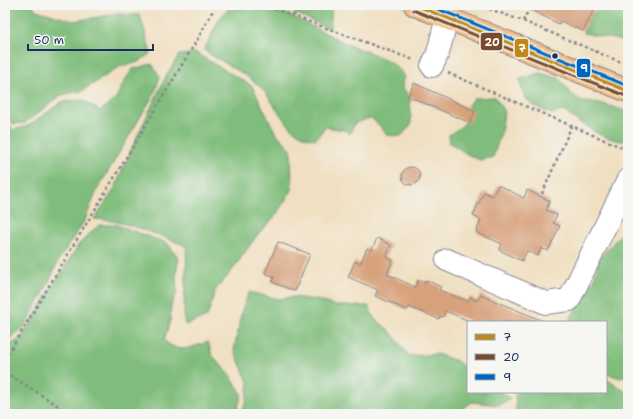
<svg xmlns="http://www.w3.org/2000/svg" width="633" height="419" font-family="'Shantell Sans',sans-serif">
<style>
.forest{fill:#80bd7c;stroke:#4e766d}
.building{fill:#d7a17c}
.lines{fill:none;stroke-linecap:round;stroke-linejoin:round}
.minor-casing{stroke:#86878f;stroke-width:24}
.major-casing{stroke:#86878f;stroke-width:24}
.path{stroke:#86878f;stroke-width:2.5;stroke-dasharray:3 3;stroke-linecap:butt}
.minor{stroke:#fff;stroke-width:22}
.major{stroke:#f6be86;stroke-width:22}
.bus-1-casing{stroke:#f6f6f2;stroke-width:6}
.bus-2-casing{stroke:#f6f6f2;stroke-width:6}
.bus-3-casing{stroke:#f6f6f2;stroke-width:6}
.bus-1{stroke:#c08818;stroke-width:3}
.bus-2{stroke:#7a4b2a;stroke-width:3}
.bus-3{stroke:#0065bd;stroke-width:3}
.bus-dot{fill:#1b2f5e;stroke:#f6f6f2;stroke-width:1.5}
.line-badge{stroke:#f6f6f2;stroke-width:1.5}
.badge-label{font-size:11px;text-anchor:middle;font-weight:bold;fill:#fff}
</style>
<rect width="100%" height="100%" fill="#f6f6f2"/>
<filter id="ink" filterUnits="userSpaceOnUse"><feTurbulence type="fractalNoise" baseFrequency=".025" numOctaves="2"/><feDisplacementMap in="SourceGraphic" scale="8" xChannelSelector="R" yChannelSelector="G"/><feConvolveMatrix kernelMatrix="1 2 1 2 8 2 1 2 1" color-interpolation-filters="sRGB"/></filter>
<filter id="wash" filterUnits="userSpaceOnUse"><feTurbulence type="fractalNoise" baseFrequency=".012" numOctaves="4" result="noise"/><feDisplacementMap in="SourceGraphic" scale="16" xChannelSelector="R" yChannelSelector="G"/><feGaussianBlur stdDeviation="0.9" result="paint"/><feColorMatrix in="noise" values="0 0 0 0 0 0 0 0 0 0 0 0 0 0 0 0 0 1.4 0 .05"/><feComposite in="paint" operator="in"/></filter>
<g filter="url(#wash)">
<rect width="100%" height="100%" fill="#f0dfc0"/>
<!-- forest -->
<path class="forest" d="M5,5h27l4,5 37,11 44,-7 23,1 11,38 -13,9 -19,5 -37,24 -21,4 -36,28 -12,1 -8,-13z
M232,5c10,0 22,-2 31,1 31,8 59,27 89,40 21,9 35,9 52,29l-2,11 8,13 1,26 -10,11 -14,-1 -7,-9 -9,-8 -16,5 -5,11 -5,-4 -20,-3 -9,12c-30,-2 -38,-35 -57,-53 -16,-15 -37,-23 -55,-36l16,-32z
M277,5h55l-2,24z
M573,5l19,10 6,-6 30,-1v34l-45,-9 6,-10 -32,-16z
M196,53l56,33 23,46 16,17 1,41 -18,28 -17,17 -26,37 -15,17 -9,28 -22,8c-3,-27 3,-53 1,-79 -24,-10 -66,-27 -92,-27l20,-29 21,-49 31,-65 13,-21z
M152,64l8,13 -6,17 -57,96 -12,30 -26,39 -14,32 -21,36 -15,13 -4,-1v-221l8,12 15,-4 34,-24 21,-2 17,11 15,-11 10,-20 8,-11z
M540,73l19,5 11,15 13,9 17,1 28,9v29c-25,1 -45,-17 -65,-30l-12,3c-21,-11 -28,-10 -31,-35z
M495,97l9,14 -3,22 -8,24 -13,3 -13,-6 -18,-12v-7l12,-8 8,-9 -1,-13 6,-7z
M99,225h18l50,18 12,15 -3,15 1,19 -6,14 -1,15 -6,19c16,15 26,7 44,2l4,13 18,20 12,19 -6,20h-231v-66l16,-10 58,-94z
M628,226v149l-8,3 -14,-5v-51h-38l26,-42 5,-21z
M249,292l30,7 14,-2 24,3 19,6h32l6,12 16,13 19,25 28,-2 20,7 11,10v21h34l8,7 -11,6 -27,-3 -10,7 -3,5h-218l5,-13 3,-17 -15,-34 8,-40z
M606,379l22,14v21h-115l3,-5 -1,-15 3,-2h88z"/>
<g id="blocks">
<!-- building -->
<path class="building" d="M521,5h76l-14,26 -23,-10 -1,3z
M414,83l61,28 -5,12 -62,-27z
M402 176a9 9 0 1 1 18 0a9 9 0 1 1-18 0Z
M498,185l26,13 3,-8 23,11 -4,9 11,5 -4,8 7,3 -12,25 -7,-3 -3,8 -11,-5 -5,10 -23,-11 3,-6 -26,-12 5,-12 -8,-4 11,-24 9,4z
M377,238l14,7 -5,12 7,3 -6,14 28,13 3,-7 7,3 1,-3 15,7 -2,3 29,11 2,-4 7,4 3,-6 66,27h-74l-27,-11 -2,6 -3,-1 -1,3 -30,-12 -2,3 -32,-14 3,-6 -30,-13 7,-16 5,3 7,-16 5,2z
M278,242l32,12 -15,37 -23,-9 2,-5 -9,-4z"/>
</g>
</g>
<g filter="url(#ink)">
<use href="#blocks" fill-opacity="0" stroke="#86878f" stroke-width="1"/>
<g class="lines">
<defs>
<path id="minor" d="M432,66l6,-13 12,-48
M447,260l99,43 23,-3 59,-120"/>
<path id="major" d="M415,5l213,86"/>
</defs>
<!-- minor casing -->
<use href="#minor" class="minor-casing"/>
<!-- major casing -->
<use href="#major" class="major-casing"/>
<!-- path -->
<path class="path" d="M263,5l151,55
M478,5l45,16 105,44
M294,16l5,-11
M523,21l8,-16
M448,73l180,77
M542,194l30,-69
M5,359l192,-319 19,-35
M5,372l66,42"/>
<!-- minor -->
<use href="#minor" class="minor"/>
<!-- major -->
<use href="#major" class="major"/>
<defs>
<path id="bus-1" d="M415,5l213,86"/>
<path id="bus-2" d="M413,10l213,86"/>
<path id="bus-3" d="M428,5l200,81"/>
</defs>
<!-- bus-1 casing -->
<use href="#bus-1" class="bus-1-casing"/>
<!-- bus-2 casing -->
<use href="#bus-2" class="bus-2-casing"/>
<!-- bus-3 casing -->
<use href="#bus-3" class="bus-3-casing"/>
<!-- bus-1 -->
<use href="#bus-1" class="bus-1"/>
<!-- bus-2 -->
<use href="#bus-2" class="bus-2"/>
<!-- bus-3 -->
<use href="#bus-3" class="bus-3"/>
</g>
</g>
<!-- markers -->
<circle class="bus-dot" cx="555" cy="56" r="3.5"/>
<g class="line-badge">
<rect x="480" y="32" width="23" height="19" rx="4" fill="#7a4b2a"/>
<rect x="514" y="38" width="15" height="20" rx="4" fill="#c08818"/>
<rect x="576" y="58" width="15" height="20" rx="4" fill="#0065bd"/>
</g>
<g class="badge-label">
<text x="492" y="46">20</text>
<text x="522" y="52">7</text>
<text x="584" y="72">9</text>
</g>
<!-- margin -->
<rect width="633" height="419" fill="none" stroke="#f6f6f2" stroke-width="20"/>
<!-- legend -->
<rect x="467" y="321" width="140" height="72" fill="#f6f6f2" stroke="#9ea6b7"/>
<rect x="475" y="334" width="20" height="6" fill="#c08818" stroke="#9ea6b7"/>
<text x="503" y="341" font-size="12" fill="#1b2f5e">7</text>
<rect x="475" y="354" width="20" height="6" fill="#7a4b2a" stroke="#9ea6b7"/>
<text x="503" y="361" font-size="12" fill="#1b2f5e">20</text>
<rect x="475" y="374" width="20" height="6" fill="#0065bd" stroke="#9ea6b7"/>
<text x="503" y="381" font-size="12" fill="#1b2f5e">9</text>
<!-- scale -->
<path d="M28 44v6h125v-6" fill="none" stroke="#1b2f5e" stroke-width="2"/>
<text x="34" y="44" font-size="12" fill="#1b2f5e" stroke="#f6f6f2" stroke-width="3" paint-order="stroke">50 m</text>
</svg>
